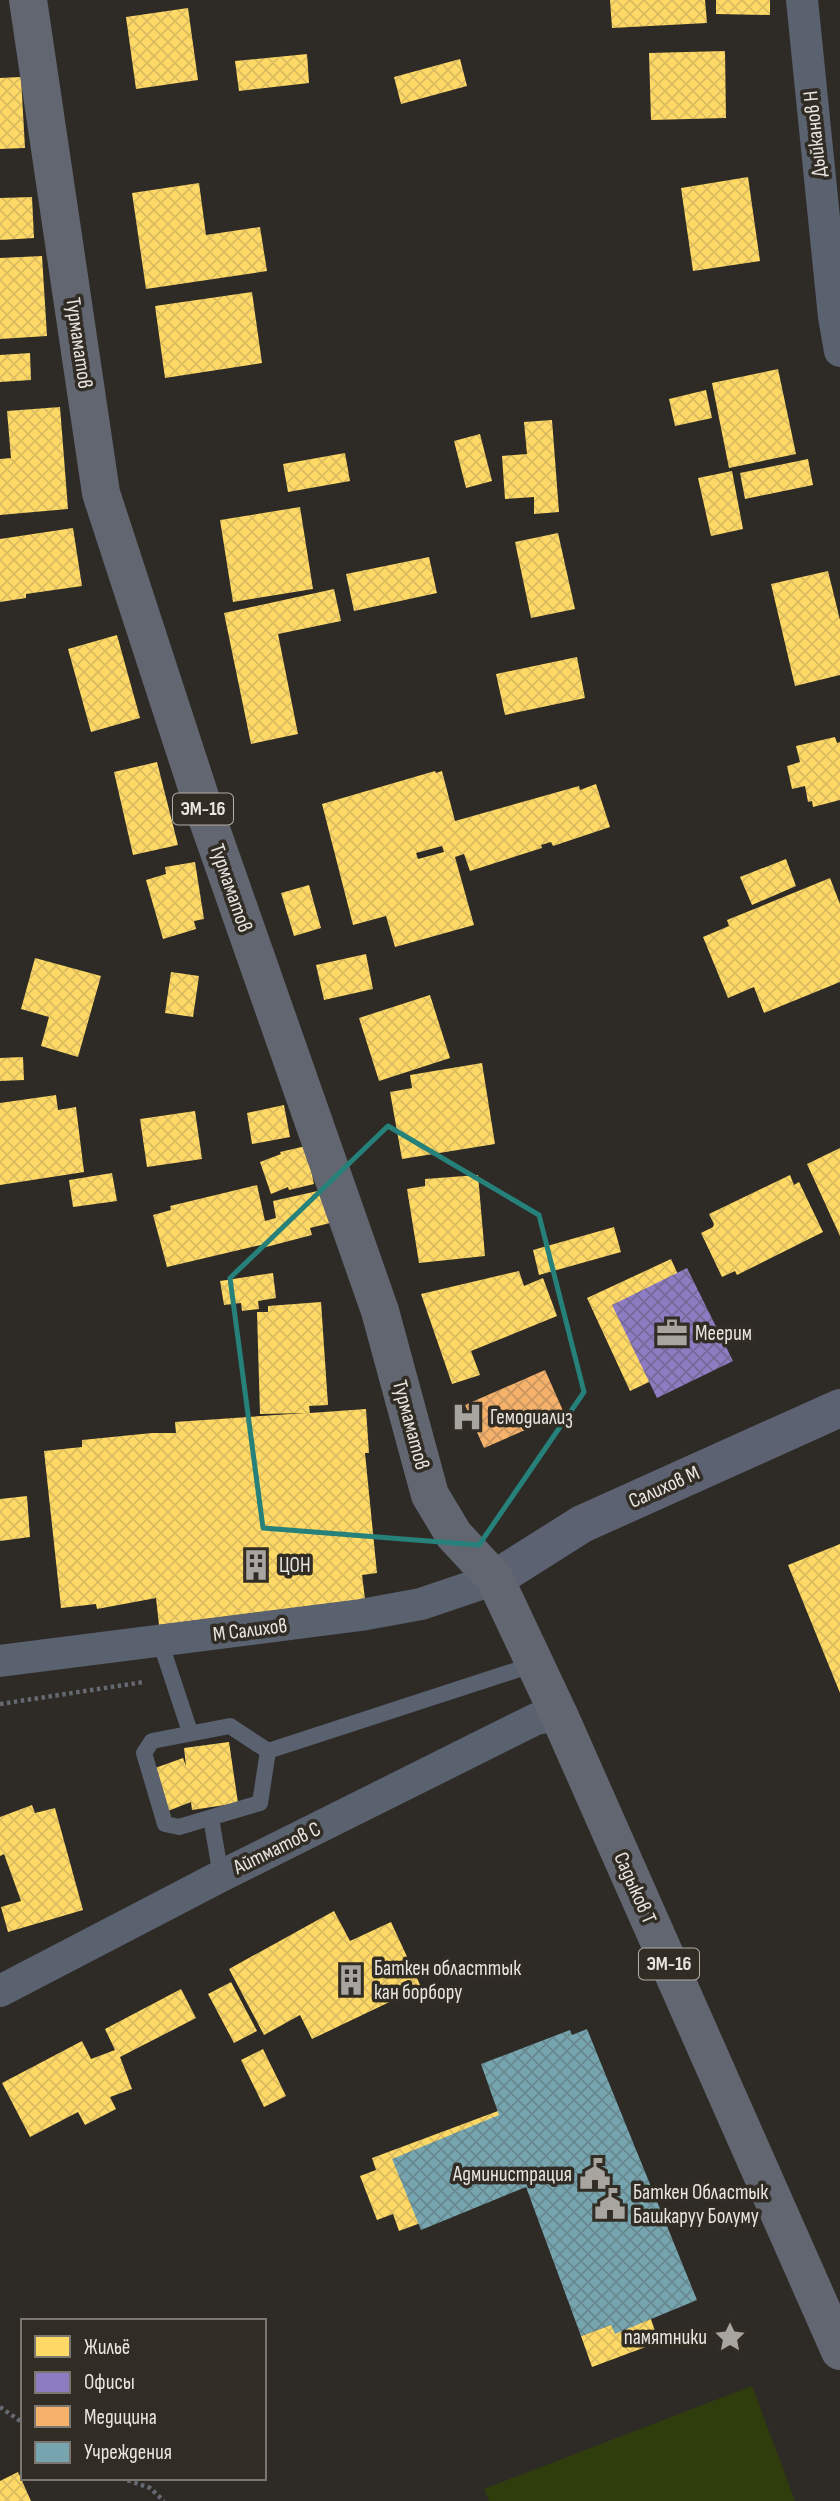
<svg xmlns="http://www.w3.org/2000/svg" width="840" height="2501" font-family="'Sofia Sans Condensed',sans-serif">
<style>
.park{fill:#2f3d0c}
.homes{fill:url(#homes-cross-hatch);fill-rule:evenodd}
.offices{fill:url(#offices-cross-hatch)}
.health{fill:url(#health-cross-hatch)}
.public{fill:url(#public-cross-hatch)}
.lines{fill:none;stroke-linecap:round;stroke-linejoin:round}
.path{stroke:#656970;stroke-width:4.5;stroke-dasharray:3.5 3.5;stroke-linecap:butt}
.lane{stroke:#5a616f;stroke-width:16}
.street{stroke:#5a616f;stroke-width:32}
.secondary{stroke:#5c6271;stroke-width:38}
.highway{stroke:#616670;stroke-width:38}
.marked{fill:none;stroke:#25817a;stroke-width:5;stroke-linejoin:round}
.labels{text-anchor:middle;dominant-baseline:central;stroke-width:7;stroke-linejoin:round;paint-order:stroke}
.shield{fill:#312c24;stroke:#b2aea8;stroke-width:2}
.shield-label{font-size:19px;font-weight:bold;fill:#e9e6e1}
.street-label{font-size:21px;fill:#e9e6e1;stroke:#312c24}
.poi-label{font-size:21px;fill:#e9e6e1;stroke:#312c24;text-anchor:start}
</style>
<defs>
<pattern id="homes-cross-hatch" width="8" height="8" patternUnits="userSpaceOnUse" patternTransform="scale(1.75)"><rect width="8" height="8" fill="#ffd966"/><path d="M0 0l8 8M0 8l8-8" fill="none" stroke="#dabb5f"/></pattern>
<pattern id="offices-cross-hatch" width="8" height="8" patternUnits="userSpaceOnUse" patternTransform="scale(1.75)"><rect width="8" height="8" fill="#8e7cc3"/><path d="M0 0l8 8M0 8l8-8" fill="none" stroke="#756997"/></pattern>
<pattern id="health-cross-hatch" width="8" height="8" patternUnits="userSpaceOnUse" patternTransform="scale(1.75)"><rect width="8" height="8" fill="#f6b26b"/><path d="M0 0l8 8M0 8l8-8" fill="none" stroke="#ca9761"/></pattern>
<pattern id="public-cross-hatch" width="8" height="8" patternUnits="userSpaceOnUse" patternTransform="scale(1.75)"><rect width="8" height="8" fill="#76a5af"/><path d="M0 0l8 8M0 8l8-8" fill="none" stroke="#68888f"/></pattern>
</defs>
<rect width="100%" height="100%" fill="#2e2b27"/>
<!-- park -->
<path class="park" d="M752,2386l43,115h-306l-5,-12z"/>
<!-- homes -->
<path class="homes" d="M610,0h95l2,23 -95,5z
M716,0h54v15l-54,-1z
M188,8l10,72 -62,9 -10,-72z
M725,51l1,67 -75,2 -2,-67z
M307,54l2,29 -70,8 -4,-30z
M460,59l7,27 -66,18 -7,-27z
M21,77l4,71 -25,1v-71z
M748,177l12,84 -67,10 -12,-83z
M199,183l7,52 54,-8 7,44 -121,18 -14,-96z
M32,197l2,41 -34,2v-42z
M42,256l5,80 -47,3v-81z
M252,292l10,71 -97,15 -10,-72z
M30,353l1,27 -31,2v-27z
M778,369l18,85 -67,14 -17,-85z
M706,390l6,28 -37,8 -6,-27z
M60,407l8,102 -68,6v-56l11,-1 -4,-47z
M552,420l7,92 -25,2v-17l-29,2 -3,-43 25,-2 -3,-32z
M480,434l12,47 -26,7 -12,-47z
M345,453l5,28 -62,11 -5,-28z
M808,459l5,26 -68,14 -5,-26z
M732,471l11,58 -32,7 -13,-58z
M300,507l13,82 -80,13 -13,-82z
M73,528l9,58 -56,8v4l-26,4v-63z
M558,533l17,76 -44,9 -16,-76z
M429,557l8,36 -83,18 -8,-37z
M828,571l12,49v55l-45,11 -24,-102z
M334,589l7,32 -63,13 20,100 -47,10 -27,-131z
M117,635l23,83 -49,14 -23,-83z
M577,657l8,41 -80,17 -9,-41z
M835,737l2,6 3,-1v58l-27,7 -1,-6 -4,1 -3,-16 -13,3 -5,-23 13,-4 -4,-16z
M157,762l21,83 -45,10 -19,-83z
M435,771l1,2 6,-2 13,50 124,-35 1,4 16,-6 14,43 -57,19 -2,-4 -10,3 1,3 -72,23 -6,-17 -9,3 19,68 -79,22 -9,-31 -33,9 -31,-121zM442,846l2,6 -26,7 -2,-6z
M786,859l10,27 -44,19 -12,-28z
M195,862l9,57 -10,2 2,8 -33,10 -17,-59 20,-6 -1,-7z
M830,878l10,26v78l-76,31 -10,-26 -26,11 -25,-61 26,-11 -2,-6z
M309,885l12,43 -27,8 -13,-43z
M366,954l7,35 -49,11 -8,-35z
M35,958l66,18 -23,81 -37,-11 8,-29 -28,-8z
M171,972l28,4 -6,41 -28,-4z
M430,995l20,63 -71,23 -20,-63z
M23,1057l1,23 -24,1v-23z
M482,1063l13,81 -93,15 -12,-67 22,-4 -2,-13z
M56,1095l2,15 18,-3 8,65 -84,13v-82z
M284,1105l6,32 -38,7 -5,-31z
M195,1111l7,48 -55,8 -7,-48z
M306,1146l8,38 -25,6 -1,-3 -17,7 -11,-32 21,-8 -1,-2z
M840,1148v88l-33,-72z
M112,1173l5,28 -44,6 -4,-27z
M478,1175l7,81 -66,7 -12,-74 18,-3v-7z
M790,1175l4,10 5,-3 24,50 -86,43 -2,-4 -13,6 -21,-44 12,-6 1,-3 -5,-10z
M257,1185l8,36 11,-3 -3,-17 49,-11 8,33 -20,5 2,7 -46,12 -1,-3 -98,23 -14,-52 18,-5 -1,-4z
M614,1227l7,25 -82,23 -6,-25z
M671,1259l42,93 -83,39 -43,-93z
M519,1271l5,15 19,-8 14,38 -86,35 9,24 -28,9 -31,-90z
M273,1273l3,25 -18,3 1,8 -17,2 -1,-8 -17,2 -4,-24z
M321,1302l7,103 -19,1 1,7 56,-4 3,44h-4l12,120 -15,2 3,24 -206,26 -3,-27 -59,11 -1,-5 -35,4 -17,-157 38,-4v-7l70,-7h24l-1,-11 131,-9 -46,1 -3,-102h11v-6z
M27,1496l3,41 -30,4v-42z
M840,1544v149l-52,-128z
M229,1742l9,61 -46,7 -1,-8 -31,12 -16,-42 39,-14 3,8 -2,-18z
M32,1805l3,8 20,-5 28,102 -75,22 -7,-25 20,-6 -17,-47 -4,2v-39z
M334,1911l16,30 41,-19 30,65 -109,52 -12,-24 -36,20 -35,-66z
M231,1982l26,49 -23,12 -26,-49z
M181,1989l15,29 -76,39 12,32 -22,8 6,12 -31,16 -7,-13 -48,25 -28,-54 80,-42 9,18 24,-9 -10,-21z
M263,2049l23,47 -22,11 -23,-47z
M498,2111l27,73 -126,47 -6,-17 -16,6 -17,-44 16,-6 -4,-12z
M648,2311l11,31 -67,25 -11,-31z
M18,2472l13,29h-31v-20z"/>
<!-- offices -->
<path class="offices" d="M687,1268l46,93 -76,37 -45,-93z"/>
<!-- health -->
<path class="health" d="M545,1370l19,43 -80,35 -19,-43z"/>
<!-- public -->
<path class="public" d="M587,2029l110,271 -82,34 -4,-9 -30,11 -55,-149 -105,43 -29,-71 107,-44 -18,-51 89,-34 2,5z"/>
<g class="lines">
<!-- path -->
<path class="path" d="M0,1704l144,-22
M0,2407l23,16
M121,2478l29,10 14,13"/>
<!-- lane -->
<path class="lane" d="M160,1641l30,91
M230,1726l38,25 -8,52 -81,24 -14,-3 -21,-71 8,-12z
M268,1751l267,-87
M211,1818l10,58"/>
<!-- street -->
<path class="street" d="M802,0l32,317 6,34
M0,1661l361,-46 60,-11 74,-25
M0,1991l221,-115 315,-157 23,-4"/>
<!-- secondary -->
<path class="secondary" d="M495,1579l87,-55 258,-116"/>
<!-- highway -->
<path class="highway" d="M28,0l73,493 104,319 175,499 50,184 24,40 41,44 64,136 281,636"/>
</g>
<!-- marked area -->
<path class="marked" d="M388,1126l151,89 45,177 -105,153 -216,-17 -33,-250z"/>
<!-- icons -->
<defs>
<symbol id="office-bare" viewBox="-9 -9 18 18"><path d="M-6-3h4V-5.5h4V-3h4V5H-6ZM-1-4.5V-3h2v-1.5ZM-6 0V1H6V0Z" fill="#a8a5a0" stroke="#312c24" stroke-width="2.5" paint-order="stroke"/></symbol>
<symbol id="hospital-bare" viewBox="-9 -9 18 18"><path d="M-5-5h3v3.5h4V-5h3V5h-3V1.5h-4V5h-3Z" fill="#a8a5a0" stroke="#312c24" stroke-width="2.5" paint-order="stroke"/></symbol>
<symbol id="building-bare" viewBox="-9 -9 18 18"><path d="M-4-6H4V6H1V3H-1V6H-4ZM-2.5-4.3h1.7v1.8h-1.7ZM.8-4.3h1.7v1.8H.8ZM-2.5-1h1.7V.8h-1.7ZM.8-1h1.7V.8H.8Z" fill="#a8a5a0" stroke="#312c24" stroke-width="2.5" paint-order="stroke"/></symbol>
<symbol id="civic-bare" viewBox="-9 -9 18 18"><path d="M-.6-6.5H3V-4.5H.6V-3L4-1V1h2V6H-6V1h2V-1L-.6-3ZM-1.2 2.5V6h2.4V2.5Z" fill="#a8a5a0" stroke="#312c24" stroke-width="2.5" paint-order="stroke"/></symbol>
<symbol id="sight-bare" viewBox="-9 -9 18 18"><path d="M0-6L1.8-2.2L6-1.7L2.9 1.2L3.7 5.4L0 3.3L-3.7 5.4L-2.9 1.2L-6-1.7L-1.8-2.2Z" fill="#a8a5a0" stroke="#312c24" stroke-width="2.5" paint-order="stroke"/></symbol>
</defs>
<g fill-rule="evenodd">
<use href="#office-bare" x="650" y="1311" width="44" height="44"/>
<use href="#hospital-bare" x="445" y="1395" width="44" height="44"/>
<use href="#building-bare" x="234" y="1543" width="44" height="44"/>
<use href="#building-bare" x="329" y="1958" width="44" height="44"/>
<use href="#civic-bare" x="573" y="2152" width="44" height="44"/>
<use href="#civic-bare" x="588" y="2182" width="44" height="44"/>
<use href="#sight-bare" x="708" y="2315" width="44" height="44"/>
</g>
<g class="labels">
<!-- shield labels -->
<g class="shield">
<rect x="173" y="793.5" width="60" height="31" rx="5"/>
<rect x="639" y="1948.5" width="60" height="31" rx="5"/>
</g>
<g class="shield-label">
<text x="203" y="809">ЭМ-16</text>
<text x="669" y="1964">ЭМ-16</text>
</g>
<!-- street labels -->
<g class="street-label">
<text transform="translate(815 134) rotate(-96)">Дыйканов Н</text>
<text transform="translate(79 343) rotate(82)">Турмаматов</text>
<text transform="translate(231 888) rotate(71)">Турмаматов</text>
<text transform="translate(411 1425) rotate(75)">Турмаматов</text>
<text transform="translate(664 1487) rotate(-24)">Салихов М</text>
<text transform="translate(250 1630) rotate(-7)">М Салихов</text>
<text transform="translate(277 1848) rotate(-26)">Айтматов С</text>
<text transform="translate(635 1888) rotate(66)">Садыков Т</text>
</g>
<!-- poi labels -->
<g class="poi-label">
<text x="695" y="1333">Меерим</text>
<text x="490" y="1417">Гемодиализ</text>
<text x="279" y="1565">ЦОН</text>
<text x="374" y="1968">Баткен областтык<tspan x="374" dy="24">кан борбору</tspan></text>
<text x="572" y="2174" text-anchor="end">Администрация</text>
<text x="633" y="2192">Баткен Областык<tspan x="633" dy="24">Башкаруу Болуму</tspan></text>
<text x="707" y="2337" text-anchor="end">памятники</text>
</g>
</g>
<!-- legend -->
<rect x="21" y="2319" width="245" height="161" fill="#312c24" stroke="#7b7670" stroke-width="2"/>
<rect x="35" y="2336" width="35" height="21" fill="#ffd966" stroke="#7b7670" stroke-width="2"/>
<text x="84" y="2354" font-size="21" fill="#e9e6e1">Жильё</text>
<rect x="35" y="2372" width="35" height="21" fill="#8e7cc3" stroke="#7b7670" stroke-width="2"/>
<text x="84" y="2389" font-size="21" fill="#e9e6e1">Офисы</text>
<rect x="35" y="2406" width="35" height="21" fill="#f6b26b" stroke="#7b7670" stroke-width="2"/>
<text x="84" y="2424" font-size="21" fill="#e9e6e1">Медицина</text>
<rect x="35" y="2442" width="35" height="21" fill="#76a5af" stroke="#7b7670" stroke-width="2"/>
<text x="84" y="2459" font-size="21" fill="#e9e6e1">Учреждения</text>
</svg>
